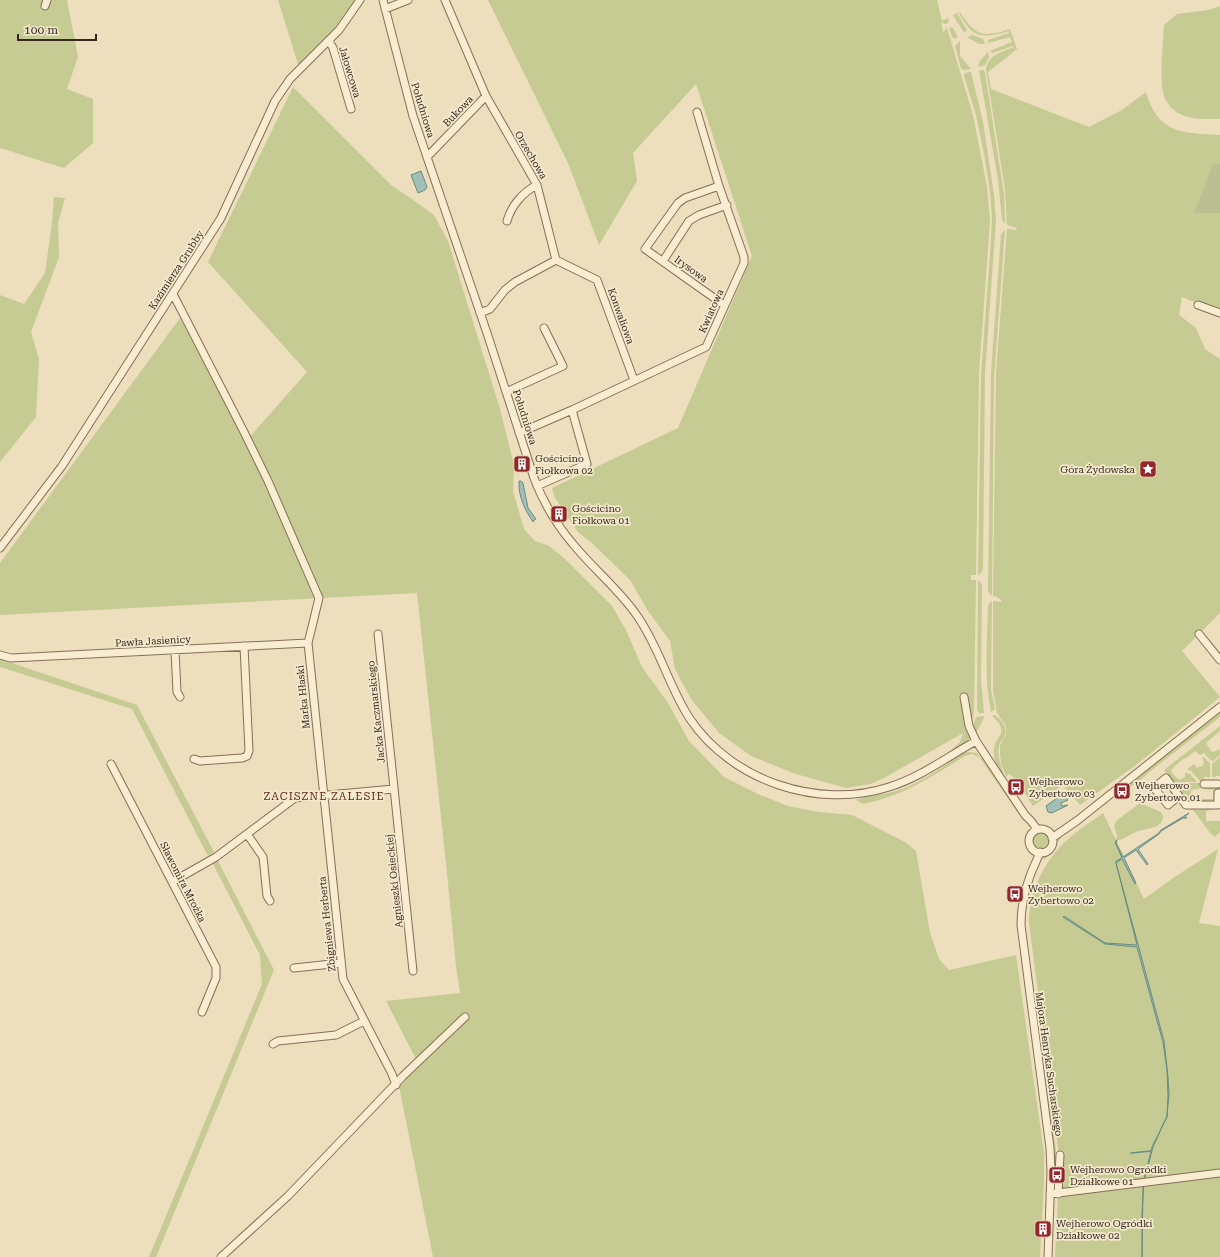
<svg xmlns="http://www.w3.org/2000/svg" width="1220" height="1257" font-family="'Roboto Serif',serif">
<style>
.green{fill:#c5cb92}
.cemetery{fill:#bbbf92}
.water{fill:#a1bfb6;stroke:#698c83}
.lines{fill:none;stroke-linecap:round;stroke-linejoin:round}
.stream{stroke:#698c83;stroke-width:1.5}
.minor-casing{stroke:#856f57;stroke-width:9}
.minor{stroke:#f8ecd1;stroke-width:7}
.labels{text-anchor:middle;dominant-baseline:central;stroke-width:3.5;stroke-linejoin:round;paint-order:stroke}
.street-label{font-size:10px;fill:#35271c;stroke:#f5e9cd}
.poi-label{font-size:10px;fill:#35271c;stroke:#f5e9cd;text-anchor:start}
.neighbourhood-label{font-size:11px;letter-spacing:1px;fill:#61291b;stroke:#f5e9cd}
</style>
<rect width="100%" height="100%" fill="#eddebe"/>
<!-- green -->
<path class="green" d="M0,0h67l11,57 -11,32 26,10v44l-29,25 -64,-20z
M278,0h77l-30,41 -26,26z
M488,0h449l5,21 6,-3 1,3 -2,3h-3l-3,-2 2,10 4,-4 26,87 14,72 3,33 -11,153 -3,202h-5v5h5l-2,129 -4,26 1,3 -18,13 -5,2 12,-11 3,-9 -79,45 -14,6 -24,4 -50,-14 -45,-18 -32,-23 -28,-34 -16,-30 -5,-28 -22,-30 -18,-31 -38,-37 -14,-11 -23,-34 -3,-10 126,-60 74,-172 -56,-172 -63,69 4,28 -38,64 -31,-82z
M1220,6v113c-13,0 -28,1 -40,-5 -7,-3 -13,-10 -16,-18 -5,-17 -1,-52 0,-71l13,-11 31,-4z
M960,12c15,24 22,26 50,17l7,20 -29,23 3,17 98,38 33,-17 24,-18c12,42 36,41 74,43v178l-38,-16 -3,18 17,13 9,21 15,10v254l-38,38 38,46 -84,68 -56,40 -17,-20 -30,21 -17,-27 -7,-5 -3,3 -5,-14 -1,-11v-7l6,-10v-9l-9,-13 -4,-23v-89l8,1 1,-1 -5,-4 -4,-1 3,-223 11,-144 9,1 1,-2 -10,-3 -2,-35 -19,-121c2,-15 17,-17 28,-22l-1,-1 -21,7 -2,-2 22,-9 -2,-5 -22,6v-3l21,-7v-2c-27,8 -36,8 -50,-18z
M957,13l10,17 -3,3 -11,-18z
M949,27l4,1 5,9 -3,2 -3,-2z
M972,35l11,4 2,5h-6l-12,-7z
M960,41v15l11,13 -7,1 -3,-2 -6,-22z
M988,52l1,5 -4,8 -7,2 2,-6z
M979,70h4l2,2 19,122 1,30 -3,-5 -4,-39z
M971,72l12,50 11,73 2,25 -11,154 -2,195 -2,4 -3,2 3,-201 10,-133 1,-25 -2,-25 -6,-37 -8,-39 -12,-39 1,-3z
M293,87l98,98 18,12 25,18 14,26 52,168 14,56 -1,26 11,38 11,12 14,5 15,12 48,48 14,24 16,37 26,36 21,38 35,36 34,17 30,12 30,6 34,3 53,27 11,9 14,82 9,26 10,11 67,-15 28,198v30l-4,74h-607l-34,-171 66,-64 -1,-9 -48,46 -30,-58 74,-8 -4,-27 -9,-93 -30,-280 -417,22v-52l180,-245 66,123 61,-69 -99,-110z
M54,197l11,1 -7,25 1,34 -28,75 8,27 -3,58 -36,45v-167l24,9 21,-31 7,-51z
M1005,230l-11,148 -2,218 -3,-3 -1,-3 3,-218 10,-138z
M978,580l3,3 1,3 -1,92 3,35h-5l-2,-3z
M992,601l-1,88 4,20 -4,3c-7,-35 -4,-70 -3,-105l1,-4z
M0,659l137,46 77,147 -6,4 -76,-147 -132,-42z
M1220,711v6l-72,56 -6,6 -18,12 -2,-1 11,-11z
M992,715h3c7,6 15,14 8,24 -2,3 -4,4 -4,8 -2,11 3,21 6,31 -8,-8 -15,-25 -9,-36 2,-5 7,-8 5,-14 -1,-6 -7,-9 -9,-13z
M984,716l-1,4 -8,15c-2,-4 -2,-15 2,-18 0,0 6,-1 7,-1z
M1220,726v5l-14,12 5,8 2,1 7,-3v6l-7,6 -3,-1 -6,-7 -4,2 -5,-4 -10,8 -1,-1 -13,12 2,4 6,6 6,-3v-4l5,1 7,8h-10l-9,7 -14,-19z
M968,752l9,1 3,5 2,-1 3,3 33,49 7,14 -45,-65 -8,-4 -7,2c-34,21 -62,40 -102,48l-7,-4c11,-5 28,-5 40,-9 25,-8 46,-24 68,-38z
M1204,757l6,7v13h-6v4h-4l-9,-10 -4,-2 7,-5 3,4 3,-2 1,1 3,-2 -1,-1 1,-2 -2,-4z
M1220,757v19h-4v5v-4h-4v-13z
M1187,783h14v5l-10,2v9h22v-9l-9,-1v-3l12,1v15h-28l-9,-12z
M1140,803l21,9 2,5 -2,6 -6,4 -17,4 -18,9h-4l28,59 29,-21 45,-29 -19,74 21,3v244l-160,21 -1,-36 -30,-232c0,-31 14,-60 37,-82 10,-10 25,-19 37,-28l13,27 1,-4 -3,-9 2,-6z
M1191,807h5v3h4v-2l17,-1 -1,2 -10,2v10h14v11l-5,5 -5,-4z
M1033 841a8 8 0 1 1 16 0a8 8 0 1 1-16 0Z
M1059,835l2,3 -16,21h-6c4,-6 10,-7 13,-12 3,-5 2,-7 7,-12z
M218,861l56,109 -118,287h-7l113,-273 -2,-29 -47,-91z
M1027,943l30,214 -1,6 -3,-9z
M1220,1175v82h-165l3,-61 2,-1z"/>
<!-- cemetery -->
<path class="cemetery" d="M1213,164h7v49h-26z"/>
<!-- water -->
<path class="water" d="M421,171l6,16 -2,3 -7,3 -7,-18z
M519,481h2l2,2 5,25 8,11 -3,2v1c-8,-12 -15,-26 -14,-41z
M1060,796h2l6,4 -7,3 1,3 6,-1 -16,8 -4,-1 -2,-6z
M1189,813l-4,3 2,2h-4l-22,13 -2,3 -21,15 10,15 -1,1 -11,-15 -12,8 12,25 -1,1 -13,-25 -6,4 48,178 4,36 1,17 -2,22 -14,31 -10,38 -1,72v-43l2,-35 8,-32 15,-30 1,-21 -1,-26 -4,-28 -7,-25 -19,-70 -32,-3 -42,-27 1,-1 41,27 32,2 -21,-82v-2l6,-3 -7,-16 2,-2 -1,3 7,14 36,-24 2,-3z"/>
<g class="lines">
<!-- stream -->
<path class="stream" d="M1131,1153l20,-2"/>
<defs>
<path id="minor" d="M383,0l30,116 74,217 47,145c9,24 22,46 39,66 21,26 47,46 65,73 22,32 31,70 52,102 42,62 128,91 199,68 32,-10 58,-30 87,-46l49,74 6,6 6,8
M445,0l41,96 51,89 19,75
M45,6l2,-6
M385,9l23,-9
M329,41l4,7 18,61
M427,157l59,-61
M719,186l-34,12 -7,5 -33,46 79,56
M507,221c4,-15 16,-29 30,-36
M556,260l41,20 37,100
M663,261l26,-40 10,-6 28,-10
M173,294l71,138 24,49 51,117 -11,45 35,336 49,95 4,11
M1198,305l22,8
M480,313l10,-4 15,-19 10,-8 41,-22
M506,392l57,-26 -19,-38
M519,433l53,-23 134,-63 38,-84v-6l-25,-71 -22,-74
M537,486l50,-22 -15,-54
M0,548l62,-82 159,-248 54,-117 15,-22 49,-49 21,-30
M378,634l35,337
M1199,634l21,26
M175,650l2,42 3,5
M0,655l11,3 297,-15
M964,697l5,29 7,15
M194,759l6,2 42,-3 5,-2 2,-5 -5,-105
M111,764l105,203v11l-14,34
M1204,784h14
M1179,796l-13,-18 -12,10 14,17 11,-9 7,9h32v-12h2
M1029 841a12 12 0 1 1 24 0a12 12 0 1 1-24 0Z
M247,834l16,23 4,39 3,5
M1052,838l26,-18 142,-113
M1040,852c-3,8 -7,16 -10,24 -6,16 -9,32 -9,49l29,223 1,24 -3,85
M172,882l44,-25 79,-59 99,-9
M294,968l47,-5
M273,1044l5,-3 58,-6 28,-14
M1050,1194l170,-21
M1058,1194l2,-39
M221,1257l67,-61 115,-120 62,-59"/>
</defs>
<!-- minor casing -->
<use href="#minor" class="minor-casing"/>
<!-- minor -->
<use href="#minor" class="minor"/>
</g>
<!-- icons -->
<defs>
<symbol id="building-square" viewBox="-11 -11 22 22"><rect x="-9" y="-9" width="18" height="18" rx="4" fill="#94272a" stroke="#f5e9cd"/><path d="M-4-6H4V6H1V3H-1V6H-4ZM-2.5-4.3h1.7v1.8h-1.7ZM.8-4.3h1.7v1.8H.8ZM-2.5-1h1.7V.8h-1.7ZM.8-1h1.7V.8H.8Z" fill="#fff"/></symbol>
<symbol id="sight-square" viewBox="-11 -11 22 22"><rect x="-9" y="-9" width="18" height="18" rx="4" fill="#94272a" stroke="#f5e9cd"/><path d="M0-6L1.8-2.2L6-1.7L2.9 1.2L3.7 5.4L0 3.3L-3.7 5.4L-2.9 1.2L-6-1.7L-1.8-2.2Z" fill="#fff"/></symbol>
<symbol id="bus-square" viewBox="-11 -11 22 22"><rect x="-9" y="-9" width="18" height="18" rx="4" fill="#94272a" stroke="#f5e9cd"/><path d="M-5-6H5V4H4V6H2V4H-2V6H-4V4H-5ZM-3.5-4V0h7V-4ZM-3.5 1.2v1.5H-2V1.2ZM2 1.2v1.5H3.5V1.2Z" fill="#fff"/></symbol>
</defs>
<g fill-rule="evenodd">
<use href="#building-square" x="512" y="454" width="20" height="20"/>
<use href="#sight-square" x="1138" y="459" width="20" height="20"/>
<use href="#building-square" x="549" y="504" width="20" height="20"/>
<use href="#bus-square" x="1006" y="777" width="20" height="20"/>
<use href="#bus-square" x="1112" y="781" width="20" height="20"/>
<use href="#bus-square" x="1005" y="884" width="20" height="20"/>
<use href="#bus-square" x="1047" y="1165" width="20" height="20"/>
<use href="#building-square" x="1033" y="1219" width="20" height="20"/>
</g>
<g class="labels">
<!-- street labels -->
<g class="street-label">
<text transform="translate(350 72) rotate(73)">Jałowcowa</text>
<text transform="translate(423 110) rotate(73)">Południowa</text>
<text transform="translate(458 111) rotate(-46)">Bukowa</text>
<text transform="translate(531 155) rotate(60)">Orzechowa</text>
<text transform="translate(691 269) rotate(36)">Irysowa</text>
<text transform="translate(176 270) rotate(-57)">Kazimierza Grubby</text>
<text transform="translate(711 311) rotate(-66)">Kwiatowa</text>
<text transform="translate(621 316) rotate(70)">Konwaliowa</text>
<text transform="translate(525 417) rotate(72)">Południowa</text>
<text transform="translate(153 641) rotate(-3)">Pawła Jasienicy</text>
<text transform="translate(303 697) rotate(-96)">Marka Hłaski</text>
<text transform="translate(376 712) rotate(-96)">Jacka Kaczmarskiego</text>
<text transform="translate(394 881) rotate(-96)">Agnieszki Osieckiej</text>
<text transform="translate(183 882) rotate(63)">Sławomira Mrożka</text>
<text transform="translate(327 924) rotate(-96)">Zbigniewa Herberta</text>
<text transform="translate(1049 1064) rotate(82)">Majora Henryka Sucharskiego</text>
</g>
<!-- poi labels -->
<g class="poi-label">
<text x="535" y="458">Gościcino<tspan x="535" dy="12">Fiołkowa 02</tspan></text>
<text x="1135" y="469" text-anchor="end">Góra Żydowska</text>
<text x="572" y="508">Gościcino<tspan x="572" dy="12">Fiołkowa 01</tspan></text>
<text x="1029" y="781">Wejherowo<tspan x="1029" dy="12">Zybertowo 03</tspan></text>
<text x="1135" y="785">Wejherowo<tspan x="1135" dy="12">Zybertowo 01</tspan></text>
<text x="1028" y="888">Wejherowo<tspan x="1028" dy="12">Zybertowo 02</tspan></text>
<text x="1070" y="1169">Wejherowo Ogródki<tspan x="1070" dy="12">Działkowe 01</tspan></text>
<text x="1056" y="1223">Wejherowo Ogródki<tspan x="1056" dy="12">Działkowe 02</tspan></text>
</g>
<!-- neighbourhood labels -->
<g class="neighbourhood-label">
<text x="324" y="796">ZACISZNE ZALESIE</text>
</g>
</g>
<!-- scale -->
<path d="M18 34v6h78v-6" fill="none" stroke="#35271c" stroke-width="2"/>
<text x="24" y="34" font-size="12" fill="#35271c" stroke="#f5e9cd" stroke-width="3" paint-order="stroke">100 m</text>
</svg>
